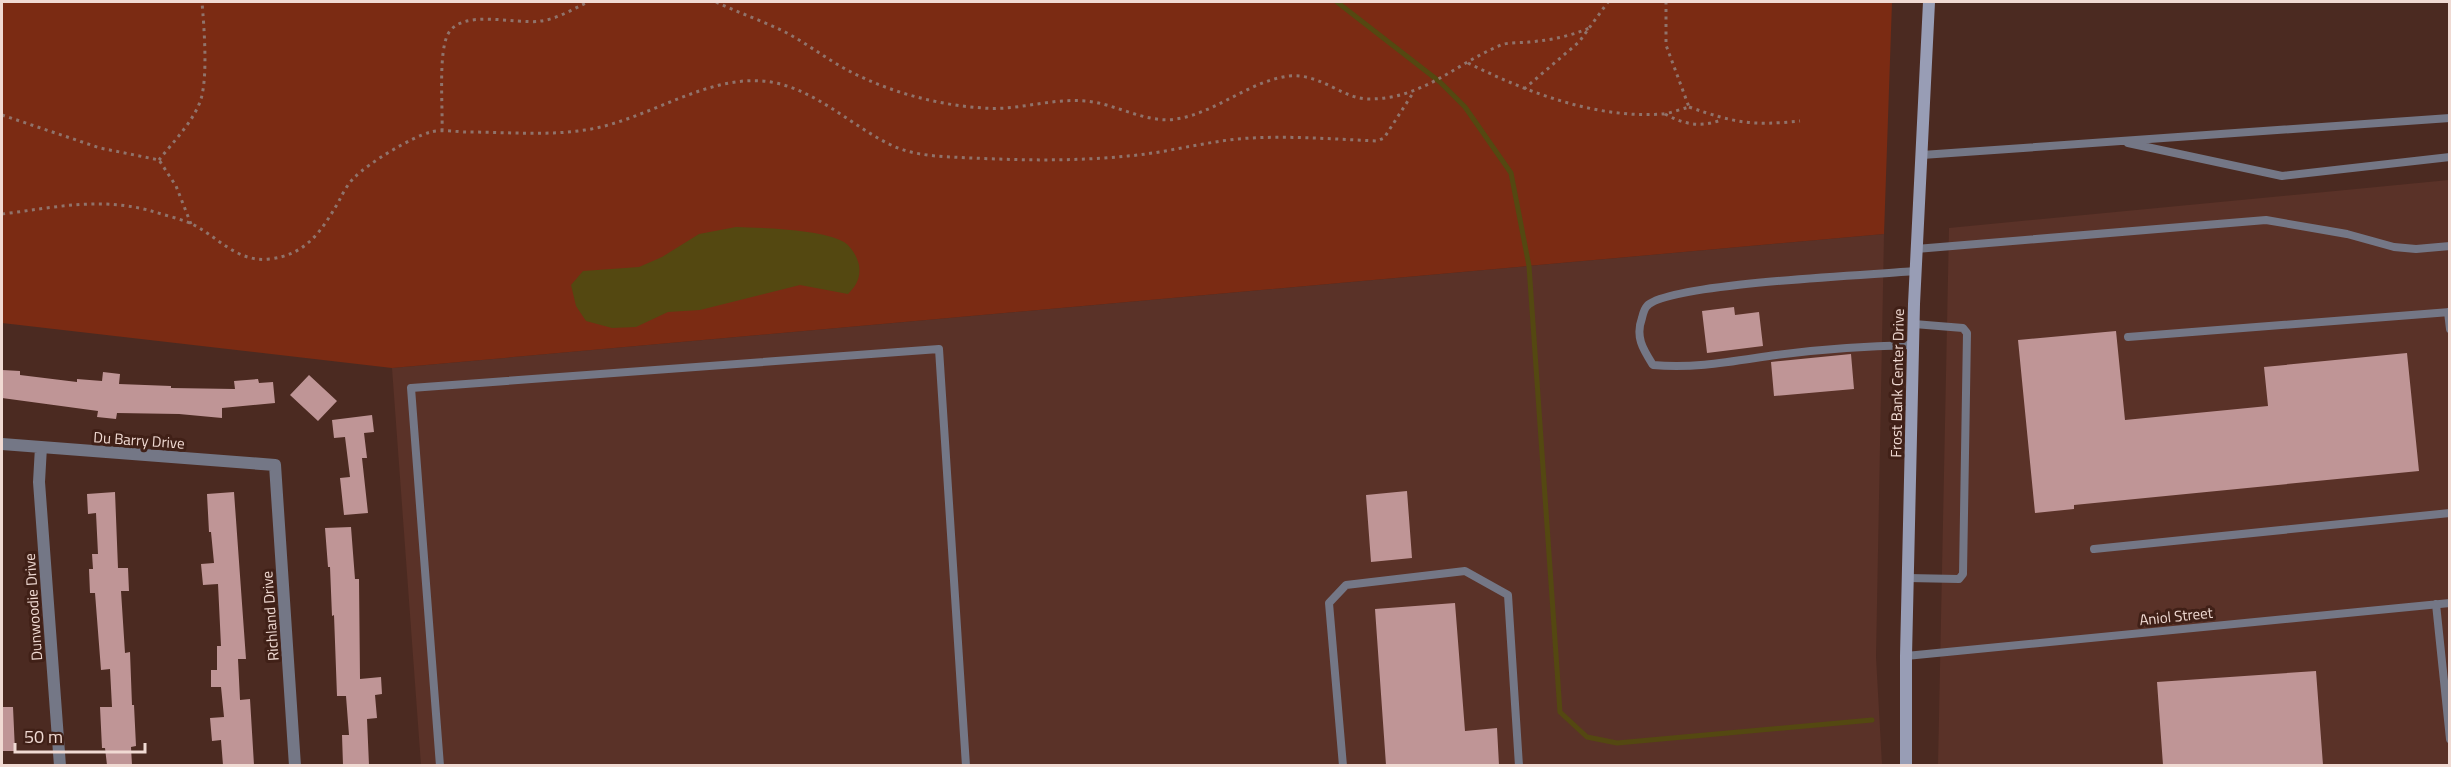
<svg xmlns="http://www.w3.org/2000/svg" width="2451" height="767" font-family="'Titillium Web',sans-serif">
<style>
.built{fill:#5a3228}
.green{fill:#7b2b13}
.water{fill:#544811}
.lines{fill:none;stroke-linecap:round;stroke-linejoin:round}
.stream{stroke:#544811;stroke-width:5}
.building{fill:#bf9596}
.path{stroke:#90736b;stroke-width:3;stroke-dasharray:3 4.5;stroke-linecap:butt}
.lane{stroke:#747786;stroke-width:8}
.street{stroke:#747786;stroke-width:12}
.secondary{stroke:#989db5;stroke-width:12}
.labels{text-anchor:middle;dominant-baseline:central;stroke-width:6;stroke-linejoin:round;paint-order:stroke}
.street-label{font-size:15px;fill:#f0dad3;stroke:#402017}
</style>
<rect width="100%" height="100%" fill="#4b2a21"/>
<!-- built -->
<path class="built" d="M2449,180v585l-511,1 11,-538z
M1884,234l-8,423 6,108h-1461l-29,-397z"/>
<!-- green -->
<path class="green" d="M2,2h1890l-8,232 -1492,134 -390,-45z"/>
<!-- water -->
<path class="water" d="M736,227c28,1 85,2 108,15 8,5 13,15 15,23 2,13 -3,21 -11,29l-48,-9 -100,25 -32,2 -32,15 -24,1 -26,-7 -10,-15 -5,-21 12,-14 56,-4 23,-10 37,-23z"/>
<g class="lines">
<!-- stream -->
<path class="stream" d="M1337,2l103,80 25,25 46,66 18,93 31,446 27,25 30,6 255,-23"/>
</g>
<!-- building -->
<path class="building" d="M1734,307l1,8 24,-3 4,34 -56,7 -5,-42z
M2116,331l9,89 143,-14 -4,-39 143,-14 12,118 -345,34v4l-39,4 -17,-173z
M1851,354l3,35 -80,7 -3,-34z
M2,370l18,1v4l57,7v-3l25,2 1,-9 17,2 -1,10 52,2v2l64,1 -1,-8 24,-2 1,4 14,-1 2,21 -53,5v10l-43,-4 -62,-1 -1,6 -19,-2 1,-6 -96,-13z
M309,375l28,26 -19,20 -28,-26z
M372,415l2,17 -10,1 3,25h-5l6,55 -24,2 -4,-37 10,-1 -5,-40 -11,1 -2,-18z
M1407,491l5,67 -41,4 -5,-67z
M115,492l3,76h10l1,23h-8l4,62 5,-1 2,53h2l2,41 -5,1 1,18h-25l-2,-17h-3l-2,-41h12l-2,-38 -9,1 -6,-77h-5l-1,-24h4l-1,-15h6l-2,-41 -8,1 -1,-20z
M234,492l12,167h-8l2,41 10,-1 4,66h-31l-2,-25 -9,1 -2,-23 14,-1 -3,-30h-10v-17h6v-24h4l-3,-62 -15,1 -2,-21 13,-1 -3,-31h-2l-2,-38z
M351,527l4,52h4l1,100 21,-2 1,17 -7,1 2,23 -10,1 2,46h-26l-1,-30h7l-3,-39h-9l-3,-81 -2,1 -2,-49h-2l-3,-39z
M1455,603l10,128 32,-3 2,37h-113l-11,-156z
M2316,671l7,94h-160l-6,-83z
M2,707h11l2,44h-13z"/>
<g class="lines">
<!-- path -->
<path class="path" d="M716,2c23,11 47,19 69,30 23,12 44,29 68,41 40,20 85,32 130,35 34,3 67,-10 102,-7 30,2 61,23 91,18 40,-6 73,-38 113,-43 32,-3 53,23 80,23 54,0 86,-35 132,-54 8,-3 19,-2 28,-3 23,-2 42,-6 63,-15
M1468,63c59,29 127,56 195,51 8,-1 18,-5 26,-7l-23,-62v-43
M1524,89l55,-47 29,-40
M1689,107c47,16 61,19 111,14
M1665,114c18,10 35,14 56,6
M2,115l98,33 59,12 17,26 15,38
M442,131c1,-24 -4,-78 6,-97 14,-26 68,-9 93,-13 16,-2 32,-12 47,-19
M159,160c14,-18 35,-39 42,-61 7,-24 3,-72 1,-97
M2,214c51,-6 94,-17 146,-4 13,4 29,8 42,13 26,12 47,40 79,36 37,-4 52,-27 70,-58 4,-8 9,-18 16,-24 12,-13 58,-41 76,-45 10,-3 25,0 36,0 40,0 79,4 118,-2 64,-9 127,-61 191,-47 44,10 77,44 117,63 18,8 38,10 58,11 58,3 119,5 177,-1 36,-3 72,-13 109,-17 47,-4 93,0 140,2l7,-3 29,-45"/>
<!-- lane -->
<path class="lane" d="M2128,143l154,33 168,-19
M1922,155l528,-37
M1916,249l350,-29 81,14 47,13 22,2 34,-3
M2448,312l2,17
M2128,337l322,-25
M1913,345c-46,1 -92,4 -137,10 -42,6 -81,14 -123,10 -10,-16 -18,-28 -11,-47 1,-4 2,-9 5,-12 21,-23 226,-31 268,-35
M2094,549l356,-36
M1908,578l51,1 4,-5 4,-241 -4,-5 -49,-4
M2436,604l14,135
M1906,656l544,-53
M440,766l-29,-378 528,-39 27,417
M1343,766l-14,-163 17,-18 119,-14 43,24 11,171"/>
<!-- street -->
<path class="street" d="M2,444l273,21 20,301
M41,447l-2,35 21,284"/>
<!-- secondary -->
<path class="secondary" d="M1906,766v-110l8,-352 15,-302"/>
</g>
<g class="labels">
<!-- street labels -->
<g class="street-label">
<text transform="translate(1897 383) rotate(-89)">Frost Bank Center Drive</text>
<text transform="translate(139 440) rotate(4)">Du Barry Drive</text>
<text transform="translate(33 607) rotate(-94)">Dunwoodie Drive</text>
<text transform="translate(270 616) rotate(-94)">Richland Drive</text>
<text transform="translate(2176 616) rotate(-6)">Aniol Street</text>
</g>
</g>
<!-- border -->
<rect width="2451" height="767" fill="none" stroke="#f0dad3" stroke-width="6"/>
<!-- scale -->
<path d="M15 743v9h130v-9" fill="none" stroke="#f0dad3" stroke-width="3"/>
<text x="24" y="743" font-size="18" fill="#f0dad3" stroke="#402017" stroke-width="4.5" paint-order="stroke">50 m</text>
</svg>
